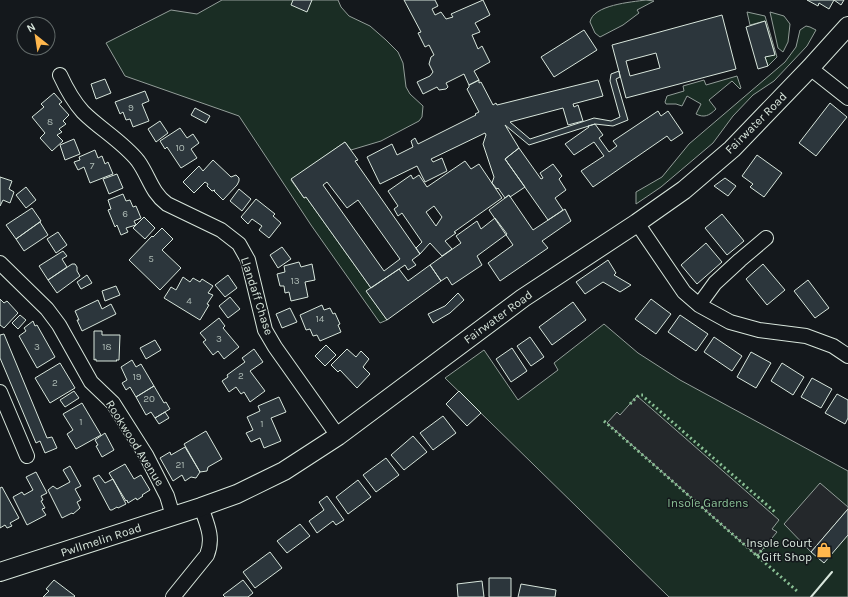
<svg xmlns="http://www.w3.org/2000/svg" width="848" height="597" font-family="Karla,sans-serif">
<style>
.green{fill:#1a2d24;stroke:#939e99}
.parking{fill:#24282b;stroke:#939e99}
.building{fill:#2c363c;stroke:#d8e6dc;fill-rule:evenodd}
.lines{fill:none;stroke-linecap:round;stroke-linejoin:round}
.minor-casing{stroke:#d8e6dc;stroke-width:16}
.tertiary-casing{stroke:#d8e6dc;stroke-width:20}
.minor{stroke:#14181c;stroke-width:14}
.tertiary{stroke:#14181c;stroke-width:18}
.hedge{stroke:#8ac095;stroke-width:3;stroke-dasharray:2 3;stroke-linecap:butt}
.wall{stroke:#d8e6dc;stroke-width:2}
.labels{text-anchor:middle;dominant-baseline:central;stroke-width:3;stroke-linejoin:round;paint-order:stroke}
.number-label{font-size:10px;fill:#adbab4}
.street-label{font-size:12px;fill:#d8e6dc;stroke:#14181c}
.park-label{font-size:12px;fill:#8ac095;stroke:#14181c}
.poi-label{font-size:12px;fill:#d8e6dc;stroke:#14181c;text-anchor:end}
</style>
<rect width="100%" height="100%" fill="#14181c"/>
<!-- green -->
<path class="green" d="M222,0h116l3,7 8,9 21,10 16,14 12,12 5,11 3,24 4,7 13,12 -1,11 -3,4 -38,20 -30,9 -6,-8 -54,38 13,18 2,-1 65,91 -4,4 20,28 -7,3 -69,-98 -72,-109 -114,-40 -19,-33 65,-33 26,4z
M646,0l8,1 -17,9 2,3 -16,12 -23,12 -5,-4 -5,-11c3,-17 41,-20 56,-22z
M747,12l18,4 12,41 -9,9 -3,-9 10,-3 -10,-33 -15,4z
M770,12l14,4 6,8 -2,18 -5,10 -5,-4z
M806,26l4,1 6,3 -9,16 -33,35 -21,14 -20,21 -20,27 -52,44 -25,17v-12l26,-15 27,-33 96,-82 11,-15 4,-17z
M737,76l4,12 -1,1 -8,-8 -23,19 7,9c-7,7 -12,9 -20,5l5,-10 -14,-8 -5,10 -6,-2h-10l-1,-2 2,-6 17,-5 -1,-5 21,-6 2,5z
M604,324l34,29 42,27 168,91v126h-179l-224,-219 39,-28 34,50 40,-30 -4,-7z"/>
<!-- parking -->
<path class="parking" d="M637,396l142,124 -7,9 5,3 -20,24 -150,-133 10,-11 3,3z
M820,483l28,24v2l-37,43 -27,-28z"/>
<!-- building -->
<path class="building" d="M293,0h19l-5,12 -16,-7z
M404,0h31l3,6 -6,3 3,6 6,-3 5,7 7,-2 -2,-3 32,-14 7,15 -15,8 5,9 -8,3 6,14 4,-3 8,16 -16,9 5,9 -10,5 -5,-11 -18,9 2,4 -2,2 -7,1 -2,-3 -14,7 -6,-12 13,-6 3,-4 -4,-8 2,-7 3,-2 -5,-10 -4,2 -7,-14 3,-1z
M807,0h37l-3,5 -7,-5 -5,9 -10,-6 -1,3z
M722,15l14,54 -110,29 -14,-53zM656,53l4,15 -30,8 -4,-15z
M765,21l10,34 -10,2 3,9 -10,3 -12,-42z
M584,30l13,20 -43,27 -13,-20z
M619,71l1,6 -4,2 12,41 -15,6 -18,-2 -66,21 -24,-20 14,23 -14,11 20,28 -15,10 -1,-2 -4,3 -7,-10 -1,1 -5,-6 2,-6 -11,-33 3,-9 -1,-2 -54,26 2,3 9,-4 5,13 -22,11 -8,-16 -37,18 -13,-27 25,-13 5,11 16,-8 -2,-6 4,-3 3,6 58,-29 -1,-1 4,-2 -12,-23 2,-2v-2l10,-5v3l2,-1 12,23 3,-2 1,2 101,-25 5,16 -30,8 1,3 4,-2 5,16 -15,4 -5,-17 -53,14 20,17 64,-21 17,3 9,-4 -10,-36 1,-7z
M105,79l6,14 -15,6 -5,-15z
M145,91l4,10 -7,3 7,17 -16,6 -3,-8 -4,1 -3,-8 -3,2 -5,-12z
M54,93l8,9 -3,2 10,11 -6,6 3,3 -7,5 3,3 -5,3 6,6 -11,10 -12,-13 5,-5 -13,-16 12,-10 -3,-3z
M830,103l17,14 -31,39 -17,-13z
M195,108l15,8 -4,7 -15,-8z
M658,111l3,5 7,-5 15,22 -12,8 -4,-5 -74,51 -12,-16 23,-15 -10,-14 -20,13 -9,-11 24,-17 -1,-1 7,-2 8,11 -4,3 10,14 8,-6 -4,-5z
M160,121l8,12 -12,9 -8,-13z
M180,128l7,10 6,-4 6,9 -8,6 6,9 -16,10 -14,-21 -2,2 -5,-8z
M74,139l6,15 -15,6 -5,-15z
M345,142l13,18 -3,1 65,93 -8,6 4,5 -8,5 -3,-5 -34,23 -65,-91 -2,1 -13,-19zM327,182l20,26 11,-8 42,59 -16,12 -61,-86z
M519,148l22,31 2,-1 -3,-5 13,-9 9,12 -3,3 7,11 -11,8 8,12 -15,10 -43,-61z
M95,150l3,8 4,-2 3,8 3,-2 5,12 -23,9 -6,-16 -6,3 -4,-8 6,-2 -1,-3z
M757,155l25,18 -18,24 -14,-10 3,-3 -11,-8z
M213,160l18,17 5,-2 3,3v3l-2,4 -14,15 -9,-9 1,-1 -3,1 -5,-5 1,-2 -3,-2 -11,11 -11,-11 16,-16 4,5z
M465,161l6,8 8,-5 23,34 -48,34 2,1 -11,8 7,8 -10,7 -12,-13 -10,11 -4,-6 6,-6 -20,-29 -4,3 -4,-7 4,-3 -10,-15 23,-16 2,4 6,-4 8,12zM434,206l8,11 -6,9 -10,-14z
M117,174l6,14 -14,6 -6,-15z
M0,177l12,4 -3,8 5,3 -4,11 -7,-3 -3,6z
M725,178l11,8 -8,10 -14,-10z
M26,187l10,13 -10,8 -10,-13z
M239,189l12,10 -9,12 -12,-10z
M123,194l3,7 4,-1 3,7 3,-1 5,12 -7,3 2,4 -10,3 2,4 -7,3 -4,-10 -2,2 -7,-17 3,-1 -3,-9z
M509,195l24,35 32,-21 6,12 -29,20 6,7 -48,33 -12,-18 25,-18 -24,-35z
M256,199l19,15 -2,2 8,7 -12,15 -10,-8 3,-4 -10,-7 -4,5 -7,-7z
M32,208l9,13 -25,18 -10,-14z
M722,214l22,27 -17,14 -22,-27z
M144,217l11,11 -10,11 -12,-11z
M495,218l12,16 -30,22 5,9 -30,20 -5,-8 -6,4 -11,-16 31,-22 -5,-7 21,-15 4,8z
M40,222l8,13 -24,16 -8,-12z
M162,228l11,11 -11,11 19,18 -21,22 -31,-30 23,-24 1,1z
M58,232l9,13 -11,8 -9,-14z
M706,243l16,19 -25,22 -16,-19z
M282,247l9,12 -13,9 -8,-13z
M63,251l4,5 -5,3 5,8 -19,13 -9,-14z
M608,260l8,13 -2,2 17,10 -11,7 -17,-10 -18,12 -9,-12z
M299,262l2,5 11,-3 3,16 -10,2 3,15 -17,4 -2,-9 -4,1 -1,-7h-4l-3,-12 8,-2 -1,-6z
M72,264h3l2,3v4l3,5 -23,17 -9,-13z
M763,264l22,26 -18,15 -21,-26z
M430,265l11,16 -54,39 -21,-29 33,-22 9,12z
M87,275l5,8 -11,6 -4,-7z
M228,275l9,13 -12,9 -10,-12z
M183,277l7,5 3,-4 7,4 2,-3 11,7 -5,7 5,2 -6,9 2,1 -9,15 -36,-22 7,-11 5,3z
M808,280l21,28 -14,10 -21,-27z
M116,286l4,9 -15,6 -3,-10z
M458,293l6,7 -14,13 -17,10 -5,-9 17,-8z
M230,297l10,12 -12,9 -9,-12z
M0,299l4,4 3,-2 11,12 -14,15 -4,-3z
M651,299l20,15 -15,20 -21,-15z
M98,300l4,9 9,-5 5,10 -34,17 -5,-11h2l-4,-9z
M573,302l13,18 -34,25 -13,-18z
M322,305l2,5 6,-2 3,6 2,-1 5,11 -2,1 3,7 -21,9 -3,-6 -4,1 -3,-7 -4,1 -6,-15z
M290,308l7,14 -15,6 -6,-14z
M20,315l6,5 -8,9 -6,-6z
M680,315l28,19 -12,17 -28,-19z
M219,318l6,8 -2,2 16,19 -15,12 -6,-8 -5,4 -10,-13 3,-2 -6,-7z
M33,321l2,5 2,-1 18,32 -18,11 -18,-32 7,-5 -2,-3z
M94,331h8v4h18l-1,25h-3l1,1h-21v-2l-2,1z
M4,334l43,104 5,-1 5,11 -12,5 -5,-12 -4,2 -36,-85v-23z
M530,337l14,20 -13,9 -14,-20z
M714,337l28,19 -10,15 -28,-19z
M155,340l6,10 -15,9 -6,-11z
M326,345l10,10 -11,11 -10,-10z
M512,348l15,23 -16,11 -15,-23z
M254,349l9,13 -13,9 15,20 -15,11 -6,-10 -3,2 -5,-7 -7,5 -7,-11 6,-4 -1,-2 18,-13 -3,-4z
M347,349l9,8 5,-6 8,8 -6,8 7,7 -13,14 -17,-18 -2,2 -7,-7z
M751,352l20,11 -15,25 -19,-11z
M132,360l4,7 5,-3 13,22 -18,11 -6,-10 -4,3 -4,-7 5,-3 -6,-13z
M60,363l15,25 -25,15 -15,-25z
M782,363l22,14 -11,18 -22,-14z
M812,378l20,11 -11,19 -20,-11z
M154,386l10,17 2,-1 4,7 -15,9 -4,-6 -5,3 -10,-18z
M74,391l5,7 -14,9 -5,-7z
M459,391l22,22 -14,13 -21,-22z
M837,394l11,6v18l-3,6 -20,-11z
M279,397l7,15 -15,6 10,23 -17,7 -4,-10 -9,4 -5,-9 7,-3 -6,-13 13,-6 -2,-5z
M82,403l19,32 -25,14 -9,-15 6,-4 -10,-16z
M165,412l4,6 -10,6 -4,-6z
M443,416l13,17 -23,17 -13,-17z
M206,431l16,28 -14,8 -1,4 -7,1 -16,-28z
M105,433l9,17 -12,7 -6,-11 2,-1 -3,-5z
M413,436l14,16 -23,18 -13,-15z
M185,447l15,25 -4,6 -5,-1 -6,4 -3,-6 -9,6 -13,-23 10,-6 1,3z
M386,458l13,17 -23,17 -13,-17z
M125,464l9,15 7,-4 9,15 -8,5 1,1 -6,4 -1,-2 -8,5 -1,-3 -1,1 -17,-28z
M70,466l11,20 -6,3 6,11 -4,2 3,6 -7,6 -1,-1 -10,5 -14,-28 5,-4 4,3 13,-7 -7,-12z
M36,472l11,21 -6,3 2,4 -2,1 4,7 -3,1 4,6 -19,10 -14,-28 9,-5 2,3 9,-5 -7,-13z
M99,475l6,8 8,-4 13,25 -8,4 -1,-1 -5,3h-2l-17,-32z
M358,480l13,17 -23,17 -12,-17z
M2,487l17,31 -9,5 2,3 -5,2 -2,-3 -5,3v-40z
M327,496l17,24 -8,5 -3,-4 -16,12 -8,-12 15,-11 -5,-8z
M848,509v26l-24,28 -13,-11z
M300,524l10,12 -23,17 -10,-12z
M270,552l12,16 -27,20 -12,-16z
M489,578h22v19h-22z
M54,580l21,16 -1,1h-31l6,-6 -3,-2z
M243,580l10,13 -5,4h-23l-2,-2z
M482,581l2,16h-26l-1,-13z
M521,584l35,6 -1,7h-37z"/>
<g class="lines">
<defs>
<path id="minor" d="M810,68l38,30
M60,75c6,13 13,26 23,37 17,17 40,30 55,49 11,15 13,31 29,43l54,26 18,14 9,16 17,70 10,17 63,89
M637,223l47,69 15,13 31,17 29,8 47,6 27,10 15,10
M0,263l47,46 12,16 32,57 22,21 33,52 21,41 6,20
M699,305l16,-22 25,-23 26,-22
M0,392l27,64
M173,597l34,-42c7,-17 0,-31 -6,-48"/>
<path id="tertiary" d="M0,572l201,-65 36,-13 47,-23 54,-35 185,-138 114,-75 47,-33 48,-41 78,-81 38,-42"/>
</defs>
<!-- minor casing -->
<use href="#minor" class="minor-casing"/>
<!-- tertiary casing -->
<use href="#tertiary" class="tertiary-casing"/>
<!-- minor -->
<use href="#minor" class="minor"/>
<!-- tertiary -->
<use href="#tertiary" class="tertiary"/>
<!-- hedge -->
<path class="hedge" d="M645,398l130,114
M630,404l9,-9h4
M604,421l193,170
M757,556l9,-12"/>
<!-- wall -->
<path class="wall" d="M811,597l21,-25"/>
</g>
<!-- icons -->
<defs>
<symbol id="shop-bare" viewBox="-9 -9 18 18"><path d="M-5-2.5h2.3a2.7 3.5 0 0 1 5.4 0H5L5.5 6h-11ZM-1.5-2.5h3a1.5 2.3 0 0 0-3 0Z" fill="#ffb74d" stroke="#14181c" stroke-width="2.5" paint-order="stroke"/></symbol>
</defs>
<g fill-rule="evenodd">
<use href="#shop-bare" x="813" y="539" width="22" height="22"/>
</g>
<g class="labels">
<!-- number labels -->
<g class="number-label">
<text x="131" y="108">9</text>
<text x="50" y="122">8</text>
<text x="180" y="148">10</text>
<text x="92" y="166">7</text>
<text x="125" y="214">6</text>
<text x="151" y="259">5</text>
<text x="295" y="281">13</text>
<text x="189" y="301">4</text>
<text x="320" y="319">14</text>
<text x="219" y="339">3</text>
<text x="37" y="347">3</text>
<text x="107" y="347">18</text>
<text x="241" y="376">2</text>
<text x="137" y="377">19</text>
<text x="55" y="383">2</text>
<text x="149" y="399">20</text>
<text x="81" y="422">1</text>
<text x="262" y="424">1</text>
<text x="180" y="465">21</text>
</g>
<!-- street labels -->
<g class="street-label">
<text transform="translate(756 123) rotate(-45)">Fairwater Road</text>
<text transform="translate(257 296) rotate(72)">Llandaff Chase</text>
<text transform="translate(498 317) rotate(-36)">Fairwater Road</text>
<text transform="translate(135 443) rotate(58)">Rookwood Avenue</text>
<text transform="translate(101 540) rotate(-18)">Pwllmelin Road</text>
</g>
<!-- park labels -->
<g class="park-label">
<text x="708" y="503">Insole Gardens</text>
</g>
<!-- poi labels -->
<g class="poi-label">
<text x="812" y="543">Insole Court<tspan x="812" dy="14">Gift Shop</tspan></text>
</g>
</g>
<!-- north arrow -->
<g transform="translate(36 36) rotate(330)"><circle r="19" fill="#14181c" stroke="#626a69"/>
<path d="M0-3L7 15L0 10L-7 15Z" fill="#ffb74d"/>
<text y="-6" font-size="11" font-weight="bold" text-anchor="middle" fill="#d8e6dc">N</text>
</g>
</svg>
